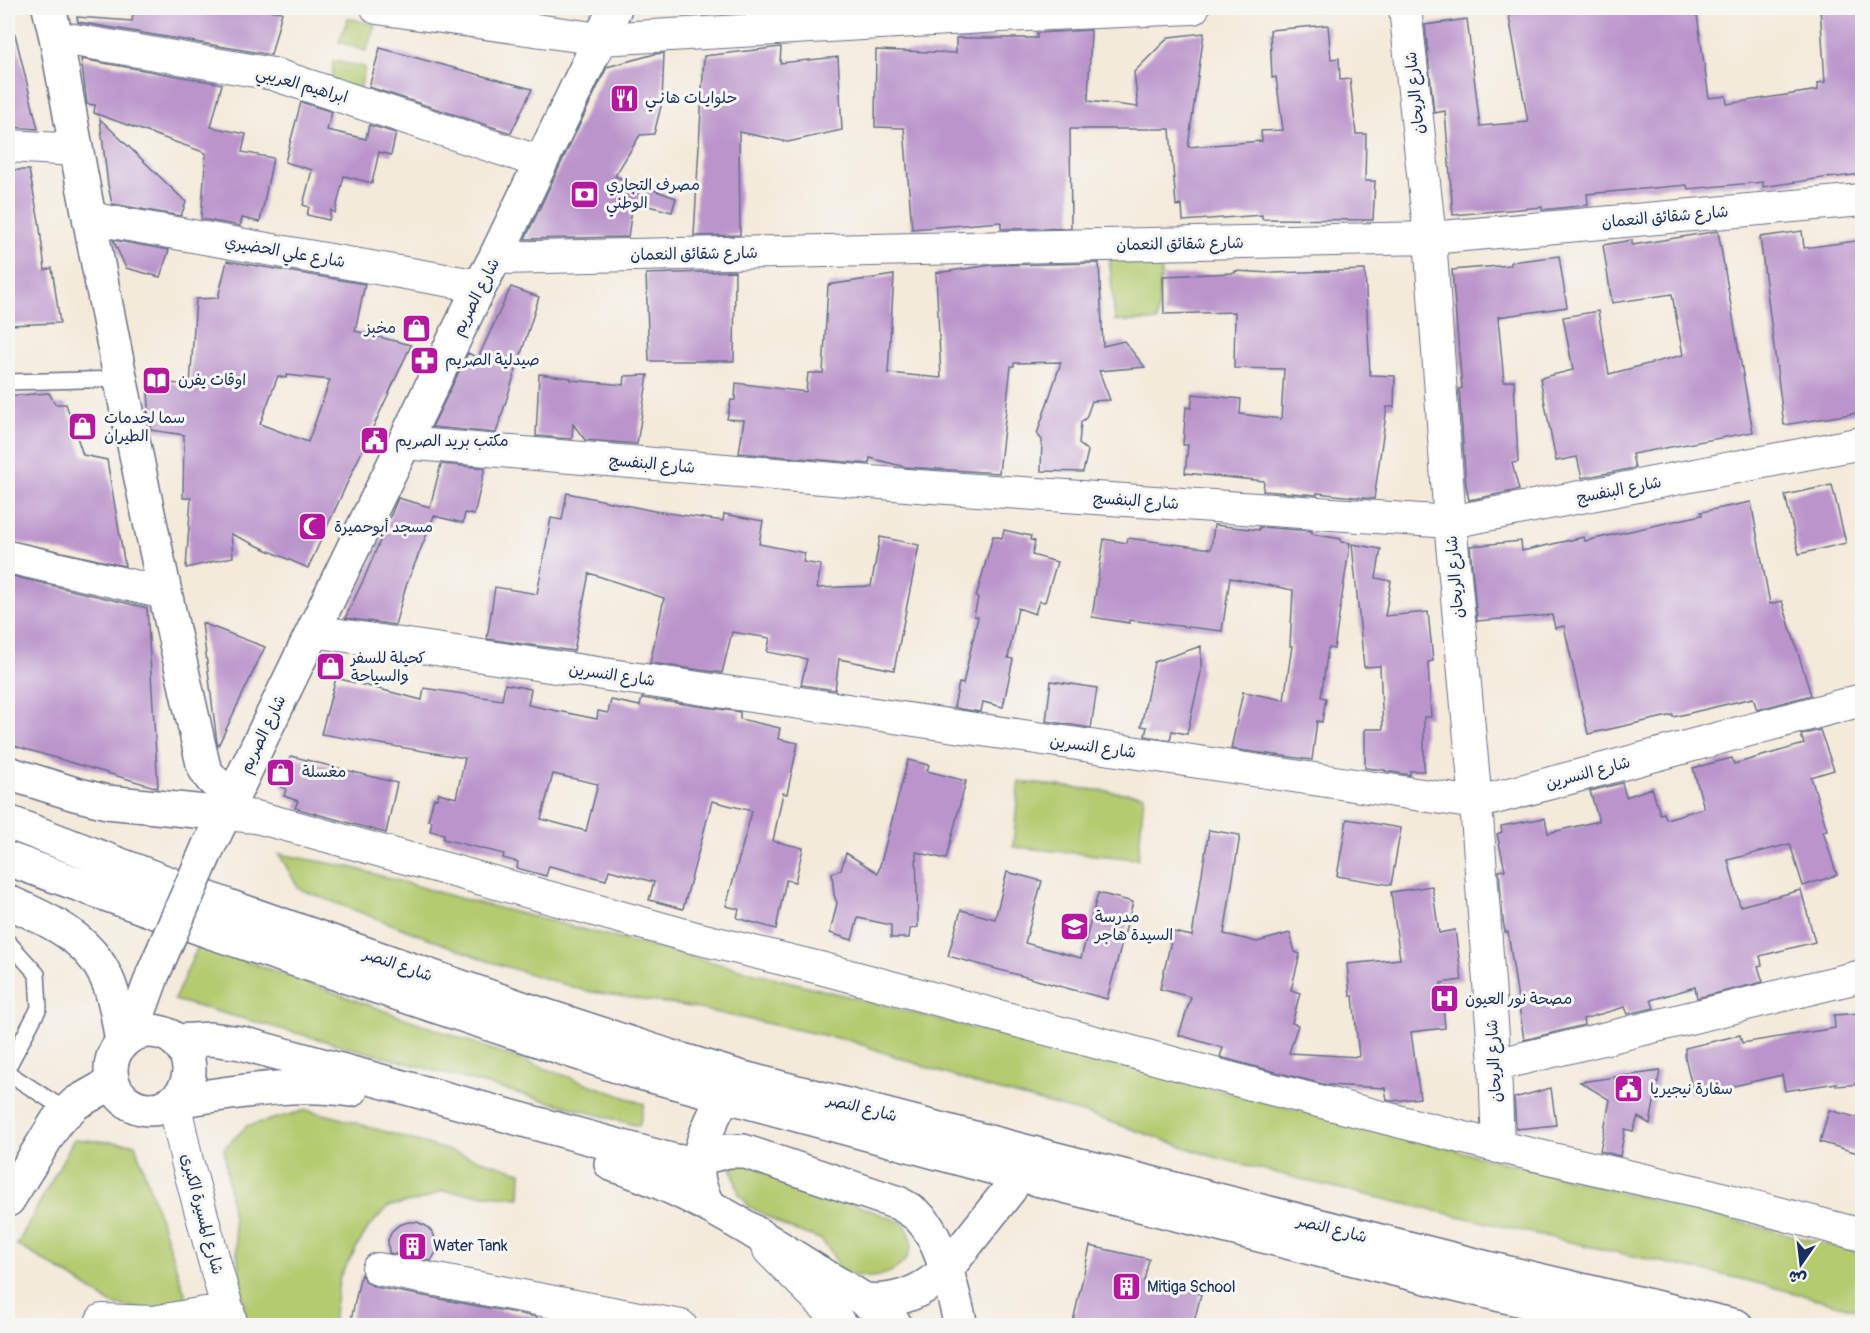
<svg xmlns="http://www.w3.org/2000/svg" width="1870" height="1333" font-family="Pangolin,'Playpen Sans Arabic',sans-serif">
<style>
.green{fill:#b4cb70;stroke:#687d67;stroke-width:1.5}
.building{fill:#ba94cb;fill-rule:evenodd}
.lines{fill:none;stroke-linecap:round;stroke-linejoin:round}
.lane-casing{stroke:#677089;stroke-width:18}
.street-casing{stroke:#677089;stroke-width:34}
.secondary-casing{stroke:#677089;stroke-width:36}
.highway-casing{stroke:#677089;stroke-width:36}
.lane{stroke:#fff;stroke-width:15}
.street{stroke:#fff;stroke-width:32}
.secondary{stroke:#fff;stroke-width:33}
.highway{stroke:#fff;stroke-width:33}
.secondary-bridge-casing{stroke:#677089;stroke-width:36;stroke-linecap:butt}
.secondary-bridge{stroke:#fff;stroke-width:33}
.labels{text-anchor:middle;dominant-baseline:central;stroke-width:6;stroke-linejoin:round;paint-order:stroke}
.street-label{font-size:16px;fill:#1b2f5e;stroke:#f6f6f2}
.poi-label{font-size:16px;fill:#1b2f5e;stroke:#f6f6f2;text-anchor:start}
</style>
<rect width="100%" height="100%" fill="#f6f6f2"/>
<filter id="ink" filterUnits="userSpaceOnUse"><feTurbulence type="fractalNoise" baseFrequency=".0167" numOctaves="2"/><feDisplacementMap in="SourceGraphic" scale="12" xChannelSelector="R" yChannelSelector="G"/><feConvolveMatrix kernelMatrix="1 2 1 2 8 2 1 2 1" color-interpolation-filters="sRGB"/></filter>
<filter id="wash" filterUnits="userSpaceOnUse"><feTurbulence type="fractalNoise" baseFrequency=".008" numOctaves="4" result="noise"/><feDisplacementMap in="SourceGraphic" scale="24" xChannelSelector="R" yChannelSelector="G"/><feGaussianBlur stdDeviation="1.35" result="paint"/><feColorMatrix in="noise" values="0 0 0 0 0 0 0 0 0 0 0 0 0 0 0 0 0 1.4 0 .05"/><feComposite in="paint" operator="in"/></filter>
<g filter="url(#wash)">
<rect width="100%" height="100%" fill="#f4eada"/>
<!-- green -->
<path class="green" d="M348,18l27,7 -9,26 -27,-9z
M333,61l32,6 -5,23 -28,-5z
M1163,251l-6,70h-42l-6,-67z
M1019,782l125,13 -6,64 -125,-12z
M279,854l71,13 105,30 1407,356v58l-120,-32 -137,-29 -281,-65 -110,-28 -124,-42 -112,-30 -127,-44 -166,-35 -99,-15 -98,-30 -189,-72z
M199,944l445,160 -5,22 -465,-126z
M307,1110l25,6 189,56 -1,26 -78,-7 -20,9 -33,6 -21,22 -28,48 -8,49 -70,1 -16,-3 -22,-175 23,-22z
M74,1139l61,5 53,159 -38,8 -38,-7 -47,-31 -48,-28z
M730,1163h16l158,60c3,5 7,12 7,17 2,25 -25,38 -46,37 -8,-1 -16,-3 -24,-5l-11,-22 -10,-11 -34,-12 -36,-20 -11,-13z"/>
<g id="blocks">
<!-- building -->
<path class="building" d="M134,8h122l26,4 -11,43 -193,-33 -1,-5 55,4z
M1528,8h168l13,90 17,-2 1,8 91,-14v-7l7,-1 -5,-74h42l1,166 -34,4v-1l-66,10v-5l-75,7 -1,-4 -100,9 1,11 -46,5v-3l-89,8 -8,-104 -11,2 -9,-88 42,-6 13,107 48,-4 -20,-111z
M1328,25l3,34 8,-1 1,22 10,-1 6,55h10l-1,47h10l-2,39 -111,-1v-4l-79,6 -1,-16 -6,1 -6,-77h-100l1,99 -70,1v-7l-89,7 -8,-101 -29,-1 1,-77 80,3v-15h81v-5l54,-3 -3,71 50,6 -4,-35 35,-35 35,-4 -16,114 74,-6 -1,-10 22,-1 -7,-53 -4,1 -2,-48z
M15,34l23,95 -30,-2v-92z
M781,47l-1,16 58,-6 4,73 -54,12 -49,-10 1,103 -46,1 10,-180z
M380,48l152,41 -21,44 -142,-46z
M664,53l-2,49 -8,32 -14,1 -25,41 61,22 -4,14 -39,-10 -5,35 -103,2 82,-172 48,-13z
M81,59l141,25 -11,43 35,7 -4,18 31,6 -13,64 -18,-4 -2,8 -39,-7 5,-66 -112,-40 1,-8 -8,-1z
M301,102l31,10 -5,18 39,9 3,-14 27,8 -5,22 -12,-3 -7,31 -28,-7 -9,37 -4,-3 -2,10 -22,-5 2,-8 -6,-2 9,-35 -27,-8z
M100,119l86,83 -5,14 -69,-12 -4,-19z
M8,170h21l10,51 6,49 7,-2 8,55 -52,2z
M1718,231l35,201 -121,22 3,14 -53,10 -5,-21 -21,4 -16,-83 33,-8 -10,-53 35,-6 11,63 74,-19 -11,-61 -60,9 -9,-58 29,-5v5z
M1802,231l2,17 59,-8v172l-79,13 -24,-188z
M113,240l56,10 -9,27 -34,-9z
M1559,256l8,51 -69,10 6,65 10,-2 4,82 -6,1 7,27 -50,10 -3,-14 -7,-97 3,-1 -10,-118 59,-5v-3z
M227,261l138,23 -10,47 56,14 -103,223 -77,-34 2,23 -47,11 5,-70h-8l1,-63 -33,-5 -4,-49 43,4 6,-86 22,-1zM287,375l43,5 -22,62 -48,-18 18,-48 8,2z
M1099,263l4,83 21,-5 21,26 -46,4 11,29 -18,1 -6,17 -5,4 -2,22 9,7 -5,21 -42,-1 1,-31 -5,-6 24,-72 -47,1v3h-3l-12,107 -94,-6 -35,-9 -1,6 -130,-11 5,-33 -17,-1 4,-19h4l1,-17 70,9 2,-19h15l5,-88 66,-10 -6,98 53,5 -5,-105 56,-8z
M1365,270l5,105 25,1 -1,31h-7l-13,92 -57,-6v2l-54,-4 1,-10 -79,-8 3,-28h-5l3,-38 5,1 2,-14 48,5 -1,15 41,5 3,-50 -50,-1 1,-56 -71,2 -1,-38 72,-3v-2l37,2z
M735,271l-1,90h-85l-3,-87z
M511,287l28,10 -43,136 -64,-6 36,-74 10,5z
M539,374l32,4v2l53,5 1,-9 23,-1 -11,69 -52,-4 -12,-16 -1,15 -36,-3z
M49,393l6,11h11l17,51 24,5 18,106 -117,-26v-144z
M441,464l44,4 -11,47 -9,-2 -2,10 -29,-7 -28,70 -11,39 -50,-7 19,-39 34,-81 32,9z
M1832,485l14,58 -47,11 -14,-59z
M567,493l87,18 69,10 1,-7 39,7 -4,23 46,9 -2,9 18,3 -4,23 54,-2 9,-49 39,8 -25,125 -55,-11 -4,31 -34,-5 6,-26 -40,-7 3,-14 -38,-6 -10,41 -72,-10 14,-65 -75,-25 -15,78 -87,-12 8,-52 42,7 14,-76 11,2z
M1751,502l19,102 12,-3 29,94 -54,15 -4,-12 -80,19v-2l-85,19 -24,-108 -9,2 -3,-13 -75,6 -7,-75 51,-5 1,10 62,-14 1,4 117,-26 -1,-3z
M1214,525l45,5v-3l53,4v3l29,5v3l9,1 -16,106 -6,-1 -7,49 5,1 -4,24 -5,-1 -5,39 -81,-11 12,-57 41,8 8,-54h-2l3,-56 -63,-12 -8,53 -93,-11v3l-37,-6 12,-78 23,4 1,-5 83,11z
M1004,530l27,6 -1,4 5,1 -3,14 25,7 -12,40 -6,-1 -4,13 -17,-6 -10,50 5,1 -10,48 -20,-5 -2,10 -20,-3 -7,-2 5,-24 4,1 15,-67 -4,-1 4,-18 -2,-1 17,-61 9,2z
M1352,544l29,5 -5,29 15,3 -6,35 43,-4 5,49 -5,1 3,55h-7v54h-14v4l-25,-4v-1l-20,-2v-39h18l-3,-63 -16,1z
M8,575l139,33 11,180 -150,-44z
M202,623l63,24 -47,99 -1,-4z
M1201,646v26l-14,62 -15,-3 -2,9 -25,-4 2,-9 -6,-1 13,-64z
M336,678l86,22 2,-12 78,12 3,-16 26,5 -3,16 69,14 1,-8 10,2 3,-13 29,6 2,-8 98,14v7l40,9 -2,11 20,4 -11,51 -4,-1 -10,48 30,7 -8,34 -9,-2 -10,49 -39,-11 2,-9 -13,-3 26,-95 -40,-10 -29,108 -34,-9 5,-18 -45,-12 -3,10 -57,-14 -3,10 -29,-8 1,-6 -15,-4 1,-4 -61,-15 1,-5 -14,-3 2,-10 -4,-1 6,-22 3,1 2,-6 17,5 9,-40 -144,-24zM553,774l45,10 -12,47 -45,-12z
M1051,681l46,7 -6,40 -45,-7z
M1820,730l14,40 -23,7 16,53 -4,1 14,44 -34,11 -13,-42 -62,16 12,46 61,-16 14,52 -55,14 2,9 -4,1 5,16 -66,16 -2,-11 -44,13 3,8 -26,6 -3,-7 -42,12 1,6 -60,15 -16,-108h-3l-2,-11 -4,-50 6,-1 -8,-36 5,-2 -1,-6 44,-8 3,15 51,-12 -9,-30 32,-8 4,14 26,-9 8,26 4,-1 2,6 38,-11 -11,-40 39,-10 2,6 70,-20 -3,-9z
M291,756l106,27 -11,50 -91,-25 3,-7 -14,-5 2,-7 -5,-2z
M908,760l21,5 -2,6 39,10 -20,78 -30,-7 2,75 -8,2 -1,9h-18v-13l-33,-7 -6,22 -22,-7 7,-30 -3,-8 -2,-22 9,-3 5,-17 32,20z
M1347,819l54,9 -10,57 -54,-9z
M1209,830l31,5 -16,99 33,8 33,-9 5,19 5,2 -9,36 9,3 -8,30 6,2 -9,28 70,4 -6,-61h-3l-3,-32 53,-5 -9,-67 41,-6 7,47 16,-3 7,50 -21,3 4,45 -34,4 9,66 -27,3 -6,-1 -2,-12 -58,-3 -67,-17 -40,-11 3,-9 -44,-13 12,-38 -31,-8 13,-57 19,4z
M1007,872l35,9 -17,62 56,15 17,-65 35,9 -26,97 -159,-43 13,-46 34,9z
M1863,1013v71l-27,2 1,-3 -52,8 -3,-16 -88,20 -9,-38v-9l55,-13 2,8 93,-15 -1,-13z
M1660,1071l-10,53 -12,-7 -5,14 -8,-2 -5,27 -20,-5 10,-51 -30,-18z
M1551,1088l5,37 -40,4 -2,-31z
M1829,1110l34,9v18l-5,16 -38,-11z
M408,1222h9l9,4 7,7 3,9v10l-5,9 -42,-8 -1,-13 4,-9 7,-6z
M1090,1246l59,13 -5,22 57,13 -8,32h-121z
M361,1274l5,8 9,5 162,30v9h-159l-27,-6z"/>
</g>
</g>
<g filter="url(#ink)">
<use href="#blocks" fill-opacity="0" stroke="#677089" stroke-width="1.5"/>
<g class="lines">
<defs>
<path id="lane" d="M8,382l113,-3
M8,942l29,32 2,34 -31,59
M8,1073l59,38"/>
<path id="street" d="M377,8l223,31 401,-23 192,-8
M1405,8l25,230 20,284 26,281 19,262 3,82
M56,37l217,37 267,88
M8,146l68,4
M89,218l391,68
M495,258l935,-20 432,-38
M404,443l514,43 532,36 412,-79
M8,557l156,36
M313,631l1163,172 386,-103
M225,814l31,3 42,11 394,109 128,31 435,117 249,63 198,45 160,42
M1495,1065l367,-89
M174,1101l13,60 45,165
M769,1250l64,64 8,12
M378,1269l303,57
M100,1326l2,-6 51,2 75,-13"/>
<path id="secondary" d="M49,8l7,29c43,243 92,486 147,727 6,16 16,24 32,28
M212,840l268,-554 15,-28 120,-250
M111 1070a39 39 0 1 1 78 0a39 39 0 1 1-78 0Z
M131,1035l22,-61
M177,1041l34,-2 30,4 437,119 11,-1 39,-10h15l155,52c9,5 17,9 23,16 21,22 33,77 40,107
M174,1101c59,-8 118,-20 177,-11
M611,1164c73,23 138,64 202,105 28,17 60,33 83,57
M8,1200l49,-79 19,-18 37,-21"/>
<path id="highway" d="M8,773l67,21 32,8 118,12
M8,822l220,84 294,102 147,48 74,22 277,72 467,118 249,58
M8,859l203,73 415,137 391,105 405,102 208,50
M8,902c35,15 76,33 95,69 12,21 15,48 19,71
M708,1205c-6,-11 -11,-22 -10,-36 1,-25 21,-73 41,-88
M864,1300c32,3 58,-7 81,-29l65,-82 7,-15 3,-21"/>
</defs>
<!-- lane casing -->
<use href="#lane" class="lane-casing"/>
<!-- street casing -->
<use href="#street" class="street-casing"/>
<!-- secondary casing -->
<use href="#secondary" class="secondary-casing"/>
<!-- highway casing -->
<use href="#highway" class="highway-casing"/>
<!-- lane -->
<use href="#lane" class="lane"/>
<!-- street -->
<use href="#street" class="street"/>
<!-- secondary -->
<use href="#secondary" class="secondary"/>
<!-- highway -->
<use href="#highway" class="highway"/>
<defs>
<path id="secondary-bridge" d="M153,974l56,-129"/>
</defs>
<!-- secondary-bridge casing -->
<use href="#secondary-bridge" class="secondary-bridge-casing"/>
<!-- secondary-bridge -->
<use href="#secondary-bridge" class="secondary-bridge"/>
</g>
</g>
<!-- icons -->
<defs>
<symbol id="restaurant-square" viewBox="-11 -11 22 22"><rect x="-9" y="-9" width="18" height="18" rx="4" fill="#b5179e" stroke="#f6f6f2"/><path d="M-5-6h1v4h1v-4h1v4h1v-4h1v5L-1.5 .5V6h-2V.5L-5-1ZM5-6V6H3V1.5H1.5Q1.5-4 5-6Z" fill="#fff"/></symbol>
<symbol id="bank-square" viewBox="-11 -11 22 22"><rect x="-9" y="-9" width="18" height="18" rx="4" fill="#b5179e" stroke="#f6f6f2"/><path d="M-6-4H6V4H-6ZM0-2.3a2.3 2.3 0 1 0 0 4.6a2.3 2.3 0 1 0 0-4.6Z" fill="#fff"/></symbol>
<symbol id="shop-square" viewBox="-11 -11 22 22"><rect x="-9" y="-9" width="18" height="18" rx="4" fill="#b5179e" stroke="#f6f6f2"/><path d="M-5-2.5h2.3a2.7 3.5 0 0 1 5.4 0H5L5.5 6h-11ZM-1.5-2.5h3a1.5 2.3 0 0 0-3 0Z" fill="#fff"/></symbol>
<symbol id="pharmacy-square" viewBox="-11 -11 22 22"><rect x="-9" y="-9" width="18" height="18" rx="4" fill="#b5179e" stroke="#f6f6f2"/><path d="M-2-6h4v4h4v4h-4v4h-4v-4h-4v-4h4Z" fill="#fff"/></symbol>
<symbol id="library-square" viewBox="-11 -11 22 22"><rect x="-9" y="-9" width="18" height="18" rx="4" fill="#b5179e" stroke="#f6f6f2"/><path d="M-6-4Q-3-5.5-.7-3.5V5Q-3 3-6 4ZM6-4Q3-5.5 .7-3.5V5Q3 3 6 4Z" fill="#fff"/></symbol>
<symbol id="civic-square" viewBox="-11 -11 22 22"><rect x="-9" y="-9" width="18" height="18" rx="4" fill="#b5179e" stroke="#f6f6f2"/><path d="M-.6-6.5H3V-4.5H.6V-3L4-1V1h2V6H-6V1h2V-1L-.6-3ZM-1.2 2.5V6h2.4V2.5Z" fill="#fff"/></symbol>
<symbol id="mosque-square" viewBox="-11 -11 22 22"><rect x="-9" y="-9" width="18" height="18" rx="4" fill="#b5179e" stroke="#f6f6f2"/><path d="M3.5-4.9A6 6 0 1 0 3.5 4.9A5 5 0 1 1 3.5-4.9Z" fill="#fff"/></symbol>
<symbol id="school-square" viewBox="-11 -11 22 22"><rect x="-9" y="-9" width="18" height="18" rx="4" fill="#b5179e" stroke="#f6f6f2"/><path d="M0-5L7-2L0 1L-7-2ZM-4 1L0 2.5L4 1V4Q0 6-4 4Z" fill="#fff"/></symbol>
<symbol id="hospital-square" viewBox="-11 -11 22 22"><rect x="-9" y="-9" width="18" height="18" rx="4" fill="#b5179e" stroke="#f6f6f2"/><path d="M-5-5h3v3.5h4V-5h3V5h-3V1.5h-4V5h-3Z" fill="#fff"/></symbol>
<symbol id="building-square" viewBox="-11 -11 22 22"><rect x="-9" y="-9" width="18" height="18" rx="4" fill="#b5179e" stroke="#f6f6f2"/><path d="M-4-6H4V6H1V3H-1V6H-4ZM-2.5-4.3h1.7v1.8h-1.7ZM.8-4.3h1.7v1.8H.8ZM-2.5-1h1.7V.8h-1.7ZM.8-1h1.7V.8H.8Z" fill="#fff"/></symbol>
</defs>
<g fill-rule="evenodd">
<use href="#restaurant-square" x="608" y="82" width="33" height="33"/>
<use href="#bank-square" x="568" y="178" width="33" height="33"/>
<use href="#shop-square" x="400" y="312" width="33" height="33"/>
<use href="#pharmacy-square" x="408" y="344" width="33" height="33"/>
<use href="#library-square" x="140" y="364" width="33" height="33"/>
<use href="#shop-square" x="66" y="410" width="33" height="33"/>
<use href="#civic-square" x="358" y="424" width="33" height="33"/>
<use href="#mosque-square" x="296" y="510" width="33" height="33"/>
<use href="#shop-square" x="314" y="650" width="33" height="33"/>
<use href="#shop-square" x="264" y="756" width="33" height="33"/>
<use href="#school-square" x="1058" y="910" width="33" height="33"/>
<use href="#hospital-square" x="1428" y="982" width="33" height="33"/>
<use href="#civic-square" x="1612" y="1072" width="33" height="33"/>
<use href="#building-square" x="396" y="1230" width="33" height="33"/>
<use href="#building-square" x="1110" y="1270" width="33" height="33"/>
</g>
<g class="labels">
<!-- street labels -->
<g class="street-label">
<text transform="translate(302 85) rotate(16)">ابراهيم العريبي</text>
<text transform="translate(1415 93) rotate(-96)">شارع الريحان</text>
<text transform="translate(1665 217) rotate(-5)">شارع شقائق النعمان</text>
<text transform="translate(1180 244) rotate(-1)">شارع شقائق النعمان</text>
<text transform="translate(285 252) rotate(10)">شارع علي الحضيري</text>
<text transform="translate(694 254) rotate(-1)">شارع شقائق النعمان</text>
<text transform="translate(476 297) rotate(-63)">شارع الصريم</text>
<text transform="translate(652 464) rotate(5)">شارع البنفسج</text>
<text transform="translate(1619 490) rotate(-11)">شارع البنفسج</text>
<text transform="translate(1136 501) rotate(4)">شارع البنفسج</text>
<text transform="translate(1455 577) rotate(-95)">شارع الريحان</text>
<text transform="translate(612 675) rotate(8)">شارع النسرين</text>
<text transform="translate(263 734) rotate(-64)">شارع الصريم</text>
<text transform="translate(1093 747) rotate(8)">شارع النسرين</text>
<text transform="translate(1588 773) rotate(-15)">شارع النسرين</text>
<text transform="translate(398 965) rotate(19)">شارع النصر</text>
<text transform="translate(1494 1061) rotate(-93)">شارع الريحان</text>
<text transform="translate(862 1108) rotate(14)">شارع النصر</text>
<text transform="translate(202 1214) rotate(75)">شارع المسيرة الكبرى</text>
<text transform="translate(1332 1229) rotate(14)">شارع النصر</text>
</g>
<!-- poi labels -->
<g class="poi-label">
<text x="645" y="98">حلوايـات هانـي</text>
<text x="606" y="185">مصرف التجاري<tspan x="606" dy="18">الوطني</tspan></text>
<text x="396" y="328" text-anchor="end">مخبز</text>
<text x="445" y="360">صيدلية الصريم</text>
<text x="178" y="380">اوقات يفرن</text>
<text x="104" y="418">سما لخدمات<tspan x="104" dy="18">الطيران</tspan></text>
<text x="395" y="441">مكتب بريد الصريم</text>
<text x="334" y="527">مسجد أبوحميرة</text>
<text x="351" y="658">كحيلة للسفر<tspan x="351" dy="18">والسياحة</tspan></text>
<text x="302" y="772">مغسلة</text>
<text x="1095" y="917">مدرسة<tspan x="1095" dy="18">السيدة هاجر</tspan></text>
<text x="1465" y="999">مصحة نور العيون</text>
<text x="1650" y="1089">سفارة نيجيريا</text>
<text x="433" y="1246">Water Tank</text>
<text x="1147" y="1287">Mitiga School</text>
</g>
</g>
<!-- margin -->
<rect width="1870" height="1333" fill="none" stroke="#f6f6f2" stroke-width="30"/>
<!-- north arrow -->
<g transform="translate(1801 1264) rotate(194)" stroke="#f6f6f2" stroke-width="4.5" paint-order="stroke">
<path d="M0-4.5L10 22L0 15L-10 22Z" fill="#1b2f5e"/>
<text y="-9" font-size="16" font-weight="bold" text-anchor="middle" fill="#1b2f5e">ش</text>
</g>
</svg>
